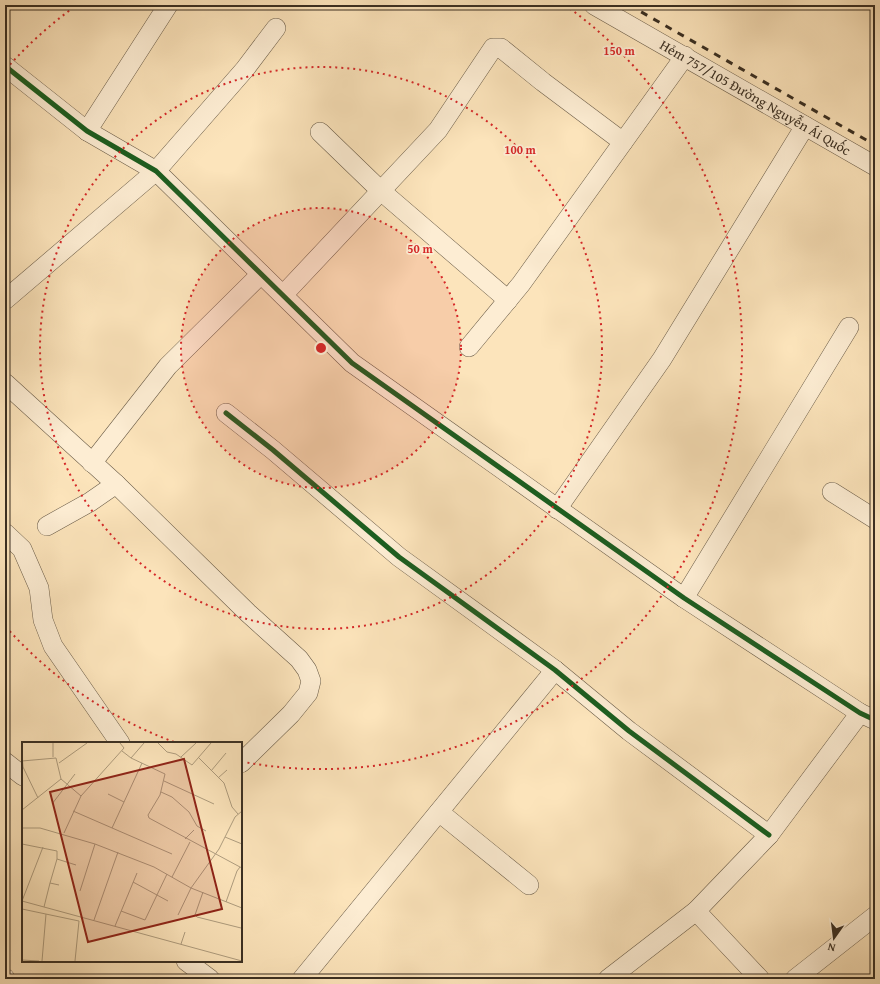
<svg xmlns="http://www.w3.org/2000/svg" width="880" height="984" font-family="'Gentium Book Plus',serif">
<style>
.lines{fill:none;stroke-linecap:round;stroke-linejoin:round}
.minor-casing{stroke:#6a5c48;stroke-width:20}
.minor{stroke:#fdedd3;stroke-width:19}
.rail{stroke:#3a2f22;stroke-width:3;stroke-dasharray:7 7;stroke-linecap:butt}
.cycleway-casing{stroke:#fdedd3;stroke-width:8}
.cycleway{stroke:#1b5e20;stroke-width:5}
.ring{fill:none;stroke:#d62828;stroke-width:2;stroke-dasharray:2 4}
.labels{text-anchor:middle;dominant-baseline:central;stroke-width:3.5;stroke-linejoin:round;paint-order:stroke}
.street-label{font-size:14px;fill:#3a2f22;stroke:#fdedd3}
.inset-road{fill:none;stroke:#ae9c7e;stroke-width:1}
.view{fill:#8f2418;fill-opacity:0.15;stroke:#8f2418;stroke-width:2}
.inset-edge{fill:none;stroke:#3a2f22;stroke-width:2}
.centre{fill:#d62828;stroke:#fdedd3;stroke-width:2}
.ring-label{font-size:12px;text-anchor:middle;font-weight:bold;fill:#d62828;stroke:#fdedd3;stroke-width:3.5;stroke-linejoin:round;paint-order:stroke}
</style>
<rect width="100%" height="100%" fill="#fce4bb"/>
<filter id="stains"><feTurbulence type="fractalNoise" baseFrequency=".005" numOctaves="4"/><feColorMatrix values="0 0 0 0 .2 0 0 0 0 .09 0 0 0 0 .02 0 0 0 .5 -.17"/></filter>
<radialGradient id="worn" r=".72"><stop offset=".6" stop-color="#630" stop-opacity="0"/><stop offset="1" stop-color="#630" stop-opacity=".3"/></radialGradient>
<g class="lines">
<defs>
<g id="minor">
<path id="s1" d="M594,5l281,161"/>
<path d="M5,66l82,65 69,40 196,192 332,235 176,115 15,7"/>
<path d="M87,131l81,-126"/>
<path d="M320,132l61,59 127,109"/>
<path d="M283,295l155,-165 55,-82h8l42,34 80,60"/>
<path d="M5,300l151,-129 89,-102 31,-41"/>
<path d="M469,347l52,-63 164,-228"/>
<path d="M5,383l111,101 132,129 51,46 8,11 4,11 -3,12 -17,21 -50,49"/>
<path d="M226,413l47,37 126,107 156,113 74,61 140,104"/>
<path d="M92,463l76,-97 93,-92"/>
<path d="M832,492l43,27"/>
<path d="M557,509l105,-150 143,-233"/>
<path d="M47,526l43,-24 26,-18"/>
<path d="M5,533l17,16 17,39 4,32 10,26 67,97"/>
<path d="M684,598l165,-271"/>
<path d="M5,762l18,14"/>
<path d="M439,812l90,73"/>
<path d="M696,911l64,68"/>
<path d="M186,961l24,18"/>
<path d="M5,978v1"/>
<path d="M302,979l253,-309"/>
<path d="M608,979l88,-68 73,-76 91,-122"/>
<path d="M795,979l80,-63"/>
</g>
</defs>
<!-- minor casing -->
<use href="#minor" class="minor-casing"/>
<!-- minor -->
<use href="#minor" class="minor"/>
<!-- rail -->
<path class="rail" d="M629,5l246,140"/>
<defs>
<path id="cycleway" d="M5,66l82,65 69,40 196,192 332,235 176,115 15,7
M226,413l47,37 126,107 156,113 74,61 140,104"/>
</defs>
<!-- cycleway casing -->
<use href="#cycleway" class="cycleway-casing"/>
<!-- cycleway -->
<use href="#cycleway" class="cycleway"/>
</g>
<!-- distance rings -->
<circle cx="321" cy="348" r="140" fill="#d62828" fill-opacity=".12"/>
<g class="ring">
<circle cx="321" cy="348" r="140"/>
<circle cx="321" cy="348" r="281"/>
<path d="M174 742A421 421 0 0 1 6 627M6 69A421 421 0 0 1 77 5M565 5A421 421 0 0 1 244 762"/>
</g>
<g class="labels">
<!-- street labels -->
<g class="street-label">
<text stroke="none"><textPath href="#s1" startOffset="186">Hẻm 757/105 Đường Nguyễn Ái Quốc</textPath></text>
</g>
</g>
<!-- overview -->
<g transform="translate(22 742)">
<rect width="220" height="220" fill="#fce4bb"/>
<path class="inset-road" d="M136,1l9,9 9,2 16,11 19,-22M100,9l9,7 34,16 -5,21 -12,20 1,3 91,49M0,12l1,13 15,31M31,15v-14M159,15l15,-14M109,16l13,-15M177,16l25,25 8,24 6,7M37,21l28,-20M189,29l15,-18M196,36l9,-8M39,37l20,17M142,39l50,23M139,50l11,5 17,15 8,14 9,5M86,52l16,8M30,62l23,-30M0,68l39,-31 -5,-21 -34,3M51,69l99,43M0,86h18l55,16 59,23 37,21 51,20M90,86l30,-65M42,91l17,-37 43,-48 -4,-5M203,95l17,7M163,97l9,-9M0,102l35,7v8l19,6M35,117l-7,24 9,2M150,135l18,-35M111,140l35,19M58,149l15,-47M181,150l-8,23 2,2 44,11M0,159l220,60M0,159l21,-54M204,160l11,-31 3,-4 2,1M22,165l6,-24M0,167l57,12M99,169l24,9 22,-46M156,173l13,-27 28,-39 16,-32 7,-6M72,178l24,-68M93,184l22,-53M159,202l4,-12M0,218l17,1M20,219l4,-47M53,219l4,-40"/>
<path class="view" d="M162,17l38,150 -134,33 -38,-150z"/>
<rect width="220" height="220" class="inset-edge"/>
</g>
<circle cx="321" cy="348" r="6" class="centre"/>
<g class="ring-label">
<text x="619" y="55">150 m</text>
<text x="520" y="154">100 m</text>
<text x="420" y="253">50 m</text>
</g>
<!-- margin -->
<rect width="880" height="984" fill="none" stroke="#fce4bb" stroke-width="20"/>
<rect x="6" y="6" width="868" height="972" fill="none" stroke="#3a2f22" stroke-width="2"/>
<rect x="10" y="10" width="860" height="964" fill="none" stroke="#3a2f22"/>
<!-- north arrow -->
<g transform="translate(834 938) rotate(194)" stroke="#fdedd3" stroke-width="3" paint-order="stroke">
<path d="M0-3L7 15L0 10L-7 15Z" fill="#3a2f22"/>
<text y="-6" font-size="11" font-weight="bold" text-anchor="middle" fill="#3a2f22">N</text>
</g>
<rect width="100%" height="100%" filter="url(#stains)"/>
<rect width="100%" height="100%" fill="url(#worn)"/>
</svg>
